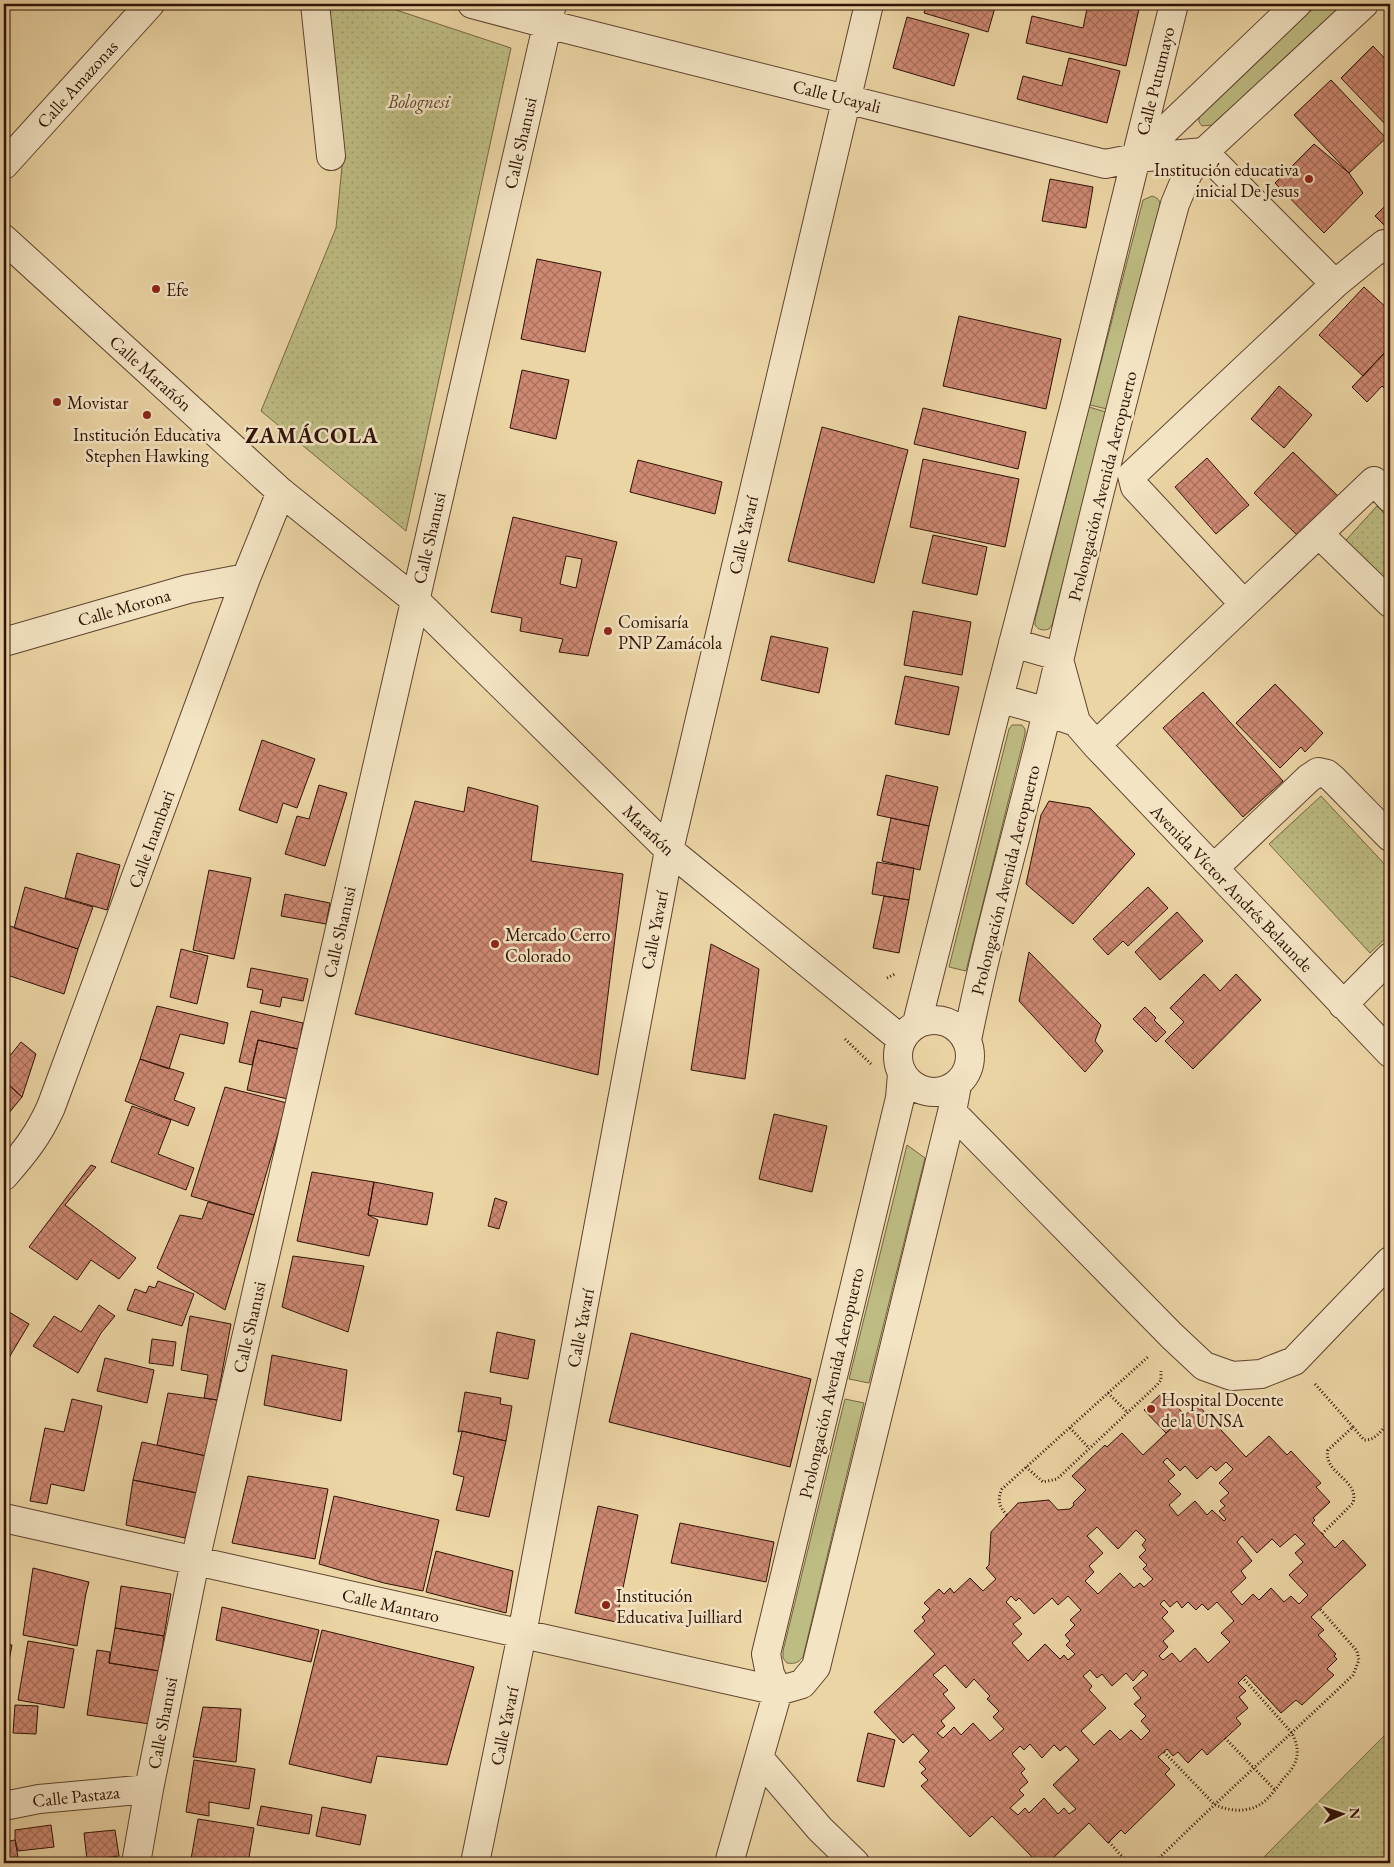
<svg xmlns="http://www.w3.org/2000/svg" width="1394" height="1867" font-family="'EB Garamond',serif">
<style>
.grass{fill:#bdbc82;stroke:#766744}
.park{fill:url(#park-dots);stroke:#766744}
.building{fill:url(#building-cross-hatch);stroke:#301206;fill-rule:evenodd}
.lines{fill:none;stroke-linecap:round;stroke-linejoin:round}
.minor-casing{stroke:#5f432e;stroke-width:30}
.path{stroke:#301206;stroke-width:3;stroke-dasharray:1 2.5;stroke-linecap:butt}
.minor{stroke:#f3e4c4;stroke-width:28}
.poi-dot{fill:#8f2418;stroke:#f3e4c4;stroke-width:2}
.labels{text-anchor:middle;dominant-baseline:central;stroke-width:5;stroke-linejoin:round;paint-order:stroke}
.street-label{font-size:18px;fill:#301206;stroke:#f3e4c4}
.park-label{font-size:18px;font-style:italic;fill:#5a452b;stroke:#f3e4c4}
.poi-label{font-size:18px;fill:#301206;stroke:#f3e4c4;text-anchor:start}
.district-label{font-size:22px;font-weight:bold;letter-spacing:1px;fill:#301206;stroke:#f3e4c4}
</style>
<defs>
<pattern id="park-dots" width="8" height="8" patternUnits="userSpaceOnUse" patternTransform="scale(1.25)"><rect width="8" height="8" fill="#bdbc82"/><path d="M2 2h.1M6 6h.1" fill="none" stroke="#a3a16f" stroke-width="1.8" stroke-linecap="round"/></pattern>
<pattern id="building-cross-hatch" width="8" height="8" patternUnits="userSpaceOnUse" patternTransform="scale(1.25)"><rect width="8" height="8" fill="#ce8973"/><path d="M0 0l8 8M0 8l8-8" fill="none" stroke="#a86f5c"/></pattern>
</defs>
<rect width="100%" height="100%" fill="#ecd5a5"/>
<filter id="stains"><feTurbulence type="fractalNoise" baseFrequency=".004" numOctaves="4"/><feColorMatrix values="0 0 0 0 .2 0 0 0 0 .09 0 0 0 0 .02 0 0 0 .5 -.17"/></filter>
<radialGradient id="worn" r=".72"><stop offset=".6" stop-color="#630" stop-opacity="0"/><stop offset="1" stop-color="#630" stop-opacity=".3"/></radialGradient>
<!-- grass -->
<path class="grass" d="M1318,4h25l-131,121 -10,1 -3,-4v-5l3,-5z
M1152,196c6,2 8,4 8,10l-53,203 -17,-4 53,-205z
M1089,407l17,5 -54,213 -3,4c-7,2 -10,1 -14,-4v-5z
M1012,725h10l3,4v5l-59,237 -17,-4 60,-238z
M907,1145l18,13 -56,225 -20,-4z
M845,1399l19,4 -61,254c-5,6 -8,7 -16,6l-4,-5v-7z"/>
<!-- park -->
<path class="park" d="M329,4h49l133,44 -105,483 -145,-120 75,-183 8,-82z
M1377,506l13,13v67l-44,-46z
M1321,796l69,74v64l-20,19 -101,-109z
M1390,1730v133h-132z"/>
<!-- building -->
<path class="building" d="M927,4h69l-8,28 -64,-19z
M1088,4h26l25,5 -13,57 -100,-23 6,-27 51,12z
M907,17l62,17 -15,52 -61,-18z
M1373,46l17,18v56l-4,5 -45,-47z
M1069,58l51,13 -13,52 -90,-24 6,-23 39,10z
M1331,80l55,58 -37,35 -55,-58z
M1314,144l35,29 14,20 -39,40 -49,-50z
M1050,179l43,8 -7,41 -44,-7z
M1390,201v30l-15,-15z
M537,259l64,13 -16,80 -64,-13z
M1364,287l26,24v36l-27,29 -44,-41z
M959,316l102,23 -15,70 -103,-23z
M1390,347v47l-8,-8 -15,16 -15,-15z
M522,370l47,10 -13,59 -46,-11z
M1279,386l33,29 -28,33 -33,-29z
M923,408l103,24 -8,37 -104,-25z
M822,427l86,23 -34,133 -86,-22z
M1293,452l46,45 -39,41 -46,-45z
M1207,458l42,47 -33,29 -41,-47z
M923,459l96,20 -14,68 -95,-20z
M638,460l84,22 -7,32 -85,-22z
M513,517l104,25 -29,114 -29,-4 4,-13 -43,-8 2,-13 -31,-6zM566,556l16,3 -6,29 -16,-4z
M933,535l54,12 -10,48 -55,-12z
M913,611l58,11 -9,53 -58,-10z
M771,636l57,12 -9,45 -58,-13z
M905,676l54,11 -10,48 -54,-11z
M1275,684l48,49 -18,19 -4,-5 -21,21 -44,-45z
M1203,692l80,89 -40,36 -80,-89z
M262,740l53,19 -18,49 -14,-5 -6,20 -38,-13z
M886,775l52,12 -9,39 -52,-11z
M319,785l28,8 -22,73 -40,-12 12,-38 12,3z
M468,787l70,19 -7,55 92,13 -25,201 -243,-61 60,-213 49,11z
M1049,801l41,7 45,46 -62,70 -47,-40 15,-69z
M891,818l38,8 -9,44 -38,-9z
M77,853l43,12 -13,45 -42,-12z
M877,862l37,6 -5,32 -37,-6z
M209,870l42,8 -17,81 -41,-9z
M25,887l68,20 -15,42 -64,-21z
M1148,887l20,21 -40,38 -5,-5 -15,14 -15,-16z
M285,894l45,9 -4,21 -45,-8z
M884,896l25,4 -10,53 -26,-5z
M1177,912l26,29 -43,39 -25,-28z
M4,924l74,25 -14,45 -60,-20z
M711,944l48,25 -14,110 -54,-9z
M181,949l27,7 -11,48 -27,-7z
M1029,952l72,73 -6,16 8,10 -18,21 -66,-71z
M251,968l57,11 -5,22 -21,-4 -2,10 -20,-4 3,-13 -16,-3z
M1204,974l16,17 16,-17 25,26 -68,69 -28,-28 19,-19 -14,-14z
M157,1006l71,17 -4,21 -44,-10 -11,35 -29,-10z
M1145,1007l11,11 -2,2 12,12 -10,10 -23,-23z
M251,1011l52,12 -5,26 -40,-9 -6,25 -13,-3z
M258,1040l40,9 -10,50 -41,-9z
M21,1042l15,12 -14,43 -18,-17v-17z
M140,1059l44,14 -10,27 21,8 -7,18 -63,-25z
M4,1081l18,16 -18,22z
M225,1087l62,16 -33,112 -63,-19z
M132,1106l39,14 -13,34 36,14 -8,22 -75,-28z
M774,1114l53,12 -15,66 -53,-13z
M91,1165l5,2 -31,38 71,53 -17,21 -28,-19 -14,20 -48,-33z
M312,1172l62,10 -6,33 10,5 -9,36 -72,-15z
M374,1182l59,11 -6,32 -59,-10z
M495,1198l12,4 -8,27 -11,-3z
M208,1202l46,13 -29,95 -68,-42 23,-53 22,4z
M293,1256l71,10 -16,66 -66,-25z
M158,1281l36,13 -12,32 -55,-16 8,-21 11,4 3,-7 6,2z
M99,1305l16,11 -14,17 -23,40 -45,-27 21,-30 27,16z
M4,1309l25,15 -22,37 -3,-2z
M190,1316l41,8 -14,76 -13,-2 4,-23 -27,-5z
M497,1332l38,8 -7,39 -38,-7z
M631,1333l180,46 -21,88 -181,-45z
M152,1339l24,3 -3,24 -24,-3z
M272,1355l75,15 -6,51 -77,-16z
M105,1358l49,12 -7,33 -50,-12z
M465,1392l36,6 -1,6 12,2 -6,35 -44,-10 -4,1z
M1163,1392l22,23 -19,18 -22,-23z
M168,1393l49,7 -11,56 -49,-11z
M72,1399l30,7 -18,85 -33,-7 -4,20 -17,-3 15,-73 19,4z
M1197,1404l49,53 23,-21 18,19 4,-4 30,32 -5,4 14,15 -17,16 2,2 -3,3 23,25 8,-8 23,25 -55,52 13,13 -6,5 18,19 -2,2 3,3 -10,10 7,6 -32,30 -6,-5 -15,13 -35,-38 -8,8 8,8 -7,6 9,11 -12,10 5,6 -34,31 -5,-6 -14,14 -10,-11 -5,4 -6,-7 -9,8 12,12 -5,5 10,11 -50,49 -4,-4 -13,13 -19,-20 -41,40h-10l-46,-47 -22,21 -49,-51 7,-6 -7,-7 5,-4 -7,-7 10,-11 -16,-17 -10,9 -29,-31 61,-58 -21,-23 11,-10 -3,-4 8,-8 -6,-6 15,-14 5,5 6,-6 4,5 16,-15 13,13 13,-12 -10,-11 3,-3 2,-33 27,-29 31,-3 9,10 12,-1 4,-4 -1,-2 13,-13 -14,-14 33,-31 2,2 15,-14 21,22zM1167,1458l13,13 5,-5 12,13 14,-13 5,5 10,-9 7,7 -14,14 10,10 -9,8 5,5 -6,5 7,8 -2,2 -12,-11 -5,5 -12,-14 -17,15 -9,-11 12,-11 -13,-13 7,-6 -12,-13zM1097,1527l21,22 18,-19 10,10 -4,5 4,5 -7,7 8,8 -4,4 10,10 -9,8 -4,-4 -6,5 -14,-15 -22,21 -13,-13 9,-9 -5,-6 14,-13 -16,-17zM1295,1534l10,10 -10,9 8,9 -14,13 19,20 -9,9 -8,-8 -7,6 -13,-14 -12,12 -6,-6 -11,11 -11,-13 15,-14 -5,-7 11,-10 -15,-19 5,-6 15,17 15,-14 8,8zM1011,1596l5,5 3,-3 15,16 18,-16 6,7 10,-9 13,14 -11,10 5,5 -10,10 5,6 -4,4 9,9 -7,6 -4,-5 -4,4 -15,-15 -17,17 -16,-18 10,-9 -9,-10 8,-6 -15,-16zM1164,1600l6,7 7,-6 5,7 6,-6 8,8 6,-6 6,6 9,-8 17,19 -13,12 9,9 -22,21 -13,-15 -15,14 -8,-9 -9,7 -4,-4 9,-9 -5,-6 11,-10 -12,-13 6,-6 -8,-8zM945,1665l21,23 8,-9 16,17 -3,3 12,12 -6,6 11,12 -14,12 -17,-18 -12,12 -7,-8 -11,11 -6,-5 8,-7 -4,-5 14,-13 -12,-14 5,-4 -15,-15zM1090,1670l7,8 5,-4 10,12 14,-13 7,8 10,-11 5,5 -15,13 8,10 -7,6 12,12 -5,5 9,10 -9,9 -10,-10 -11,10 -10,-10 -16,15 -13,-14 25,-23 -17,-18 3,-4 -9,-10zM1030,1744l12,14 12,-13 6,6 6,-5 13,14 -26,25 23,24 -7,5 -5,-6 -6,6 -14,-16 -15,15 -4,-5 -7,7 -8,-7 14,-13 -5,-5 9,-8 -7,-9 4,-4 -13,-15 8,-8 4,4z
M462,1431l44,10 -17,76 -33,-7 8,-33 -11,-3z
M142,1442l64,14 -9,37 -64,-13z
M248,1476l80,13 -13,70 -83,-16z
M133,1480l64,13 -12,45 -59,-13z
M334,1496l105,24 -16,71 -39,-8 -65,-19z
M598,1506l40,9 -22,107 -41,-9z
M680,1523l94,19 -8,40 -95,-19z
M436,1551l77,20 -7,42 -80,-21z
M33,1568l56,14 -3,11 -9,53 -54,-11z
M121,1586l50,8 -7,42 -49,-8z
M222,1607l97,23 -8,32 -95,-22z
M115,1628l49,8 -5,35 -50,-8z
M322,1630l152,37 -27,98 -70,-9 -6,27 -82,-19z
M28,1641l46,8 -10,59 -46,-8z
M4,1644l8,1 -8,42z
M97,1650l13,2 -1,11 50,8 -9,53 -63,-9z
M15,1705l23,1 -2,28 -23,-1z
M203,1707l38,2 -5,53 -43,-5z
M868,1733l27,7 -11,47 -27,-6z
M194,1760l61,9 -6,40 -40,-7v14l-23,-4z
M261,1806l51,9 -3,19 -52,-9z
M322,1807l44,8 -6,30 -44,-9z
M198,1819l56,9 -6,35h-30l-27,-4z
M51,1825l3,22 -36,4 -3,-11v-10z
M115,1830l4,26 -32,4 -3,-27z
M15,1840l4,23h-15v-21z"/>
<g class="lines">
<defs>
<path id="minor" d="M315,4l16,152
M472,4l75,20 558,140 31,-6 68,-6 131,132
M1136,158l161,-154
M4,165l146,-161
M4,239l277,253 134,108 254,250 232,189
M1132,475l203,-191 49,-40 6,7
M1132,475l3,12 109,117
M1319,534l71,69
M4,642l184,-53 58,-11
M999,698l48,14 29,10 -18,-66 -45,-13
M1076,722l20,23 294,308
M1096,745l278,-264 16,17
M1214,868l95,-90 9,-6 9,2 6,5 57,58
M1343,1005l47,-48
M898 1056a36 36 0 1 1 72 0a36 36 0 1 1-72 0Z
M917,1023l82,-325 77,-297 98,-397
M967,1040c22,-111 54,-219 80,-328 39,-170 82,-340 128,-508l13,-31 16,-21 160,-148
M952,1112l220,224 32,30 28,10 29,-2 33,-13 96,-100
M4,1176c20,-23 34,-40 47,-69l195,-529 35,-86
M4,1518l774,173 24,-7 14,-17 136,-555 5,-27
M759,1758l61,71 35,34
M4,1806l35,-7 110,-10
M136,1863l13,-74 46,-228 357,-1557
M475,1863l47,-229 147,-784 200,-846
M729,1863l49,-172 -8,-17 -4,-20 134,-556 2,-24"/>
</defs>
<!-- minor casing -->
<use href="#minor" class="minor-casing"/>
<!-- path -->
<path class="path" d="M887,978l8,-4
M845,1039l26,25
M1315,1384l38,43
M1108,1393l20,20
M1070,1428l19,20
M1026,1467l17,15 14,-3 100,-94 4,-5v-9
M1007,1515c-8,-8 -10,-16 -5,-26l147,-133
M1322,1534l31,-31c7,-24 -30,-29 -25,-53l25,-23 11,13c12,1 19,-12 26,-19
M1225,1738l50,52
M1164,1752l50,52c13,7 31,9 45,1 9,-5 18,-17 24,-26 5,-5 11,-12 13,-19 3,-10 0,-18 -4,-27l-49,-55
M1109,1842l19,21
M1154,1863c65,-64 133,-125 199,-188l6,-15 -2,-9 -37,-42"/>
<!-- minor -->
<use href="#minor" class="minor"/>
</g>
<!-- markers -->
<g class="poi-dot">
<circle cx="1309" cy="179" r="5"/>
<circle cx="156" cy="289" r="5"/>
<circle cx="57" cy="402" r="5"/>
<circle cx="147" cy="415" r="5"/>
<circle cx="608" cy="631" r="5"/>
<circle cx="495" cy="944" r="5"/>
<circle cx="1151" cy="1409" r="5"/>
<circle cx="606" cy="1605" r="5"/>
</g>
<g class="labels">
<!-- street labels -->
<g class="street-label">
<text transform="translate(1155 81) rotate(-76)">Calle Putumayo</text>
<text transform="translate(77 84) rotate(-48)">Calle Amazonas</text>
<text transform="translate(837 96) rotate(14)">Calle Ucayali</text>
<text transform="translate(520 143) rotate(-77)">Calle Shanusi</text>
<text transform="translate(151 373) rotate(42)">Calle Marañón</text>
<text transform="translate(1102 486) rotate(-76)">Prolongación Avenida Aeropuerto</text>
<text transform="translate(743 535) rotate(-77)">Calle Yavarí</text>
<text transform="translate(429 538) rotate(-77)">Calle Shanusi</text>
<text transform="translate(124 607) rotate(-16)">Calle Morona</text>
<text transform="translate(649 830) rotate(44)">Marañón</text>
<text transform="translate(151 839) rotate(-70)">Calle Inambari</text>
<text transform="translate(1005 880) rotate(-76)">Prolongación Avenida Aeropuerto</text>
<text transform="translate(1232 888) rotate(46)">Avenida Víctor Andrés Belaunde</text>
<text transform="translate(654 930) rotate(-79)">Calle Yavarí</text>
<text transform="translate(339 932) rotate(-77)">Calle Shanusi</text>
<text transform="translate(249 1327) rotate(-77)">Calle Shanusi</text>
<text transform="translate(580 1328) rotate(-79)">Calle Yavarí</text>
<text transform="translate(831 1383) rotate(-77)">Prolongación Avenida Aeropuerto</text>
<text transform="translate(391 1605) rotate(13)">Calle Mantaro</text>
<text transform="translate(162 1723) rotate(-79)">Calle Shanusi</text>
<text transform="translate(504 1726) rotate(-78)">Calle Yavarí</text>
<text transform="translate(76 1796) rotate(-6)">Calle Pastaza</text>
</g>
<!-- park labels -->
<g class="park-label">
<text x="419" y="101">Bolognesi</text>
</g>
<!-- poi labels -->
<g class="poi-label">
<text x="1299" y="169" text-anchor="end">Institución educativa<tspan x="1299" dy="21">inicial De Jesus</tspan></text>
<text x="166" y="289">Efe</text>
<text x="67" y="402">Movistar</text>
<text x="147" y="434" text-anchor="middle">Institución Educativa<tspan x="147" dy="21">Stephen Hawking</tspan></text>
<text x="618" y="621">Comisaría<tspan x="618" dy="21">PNP Zamácola</tspan></text>
<text x="505" y="934">Mercado Cerro<tspan x="505" dy="21">Colorado</tspan></text>
<text x="1161" y="1399">Hospital Docente<tspan x="1161" dy="21">de la UNSA</tspan></text>
<text x="616" y="1595">Institución<tspan x="616" dy="21">Educativa Juilliard</tspan></text>
</g>
<!-- district labels -->
<g class="district-label">
<text x="312" y="435">ZAMÁCOLA</text>
</g>
</g>
<!-- margin -->
<rect width="1394" height="1867" fill="none" stroke="#ecd5a5" stroke-width="20"/>
<rect x="5" y="5" width="1384" height="1857" fill="none" stroke="#301206" stroke-width="2.5"/>
<rect x="10" y="10" width="1374" height="1847" fill="none" stroke="#301206"/>
<!-- north arrow -->
<g transform="translate(1342 1814) rotate(87)" stroke="#f3e4c4" stroke-width="4" paint-order="stroke">
<path d="M0-4L9 19L0 12L-9 19Z" fill="#301206"/>
<text y="-8" font-size="14" font-weight="bold" text-anchor="middle" fill="#301206">N</text>
</g>
<rect width="100%" height="100%" filter="url(#stains)"/>
<rect width="100%" height="100%" fill="url(#worn)"/>
</svg>
